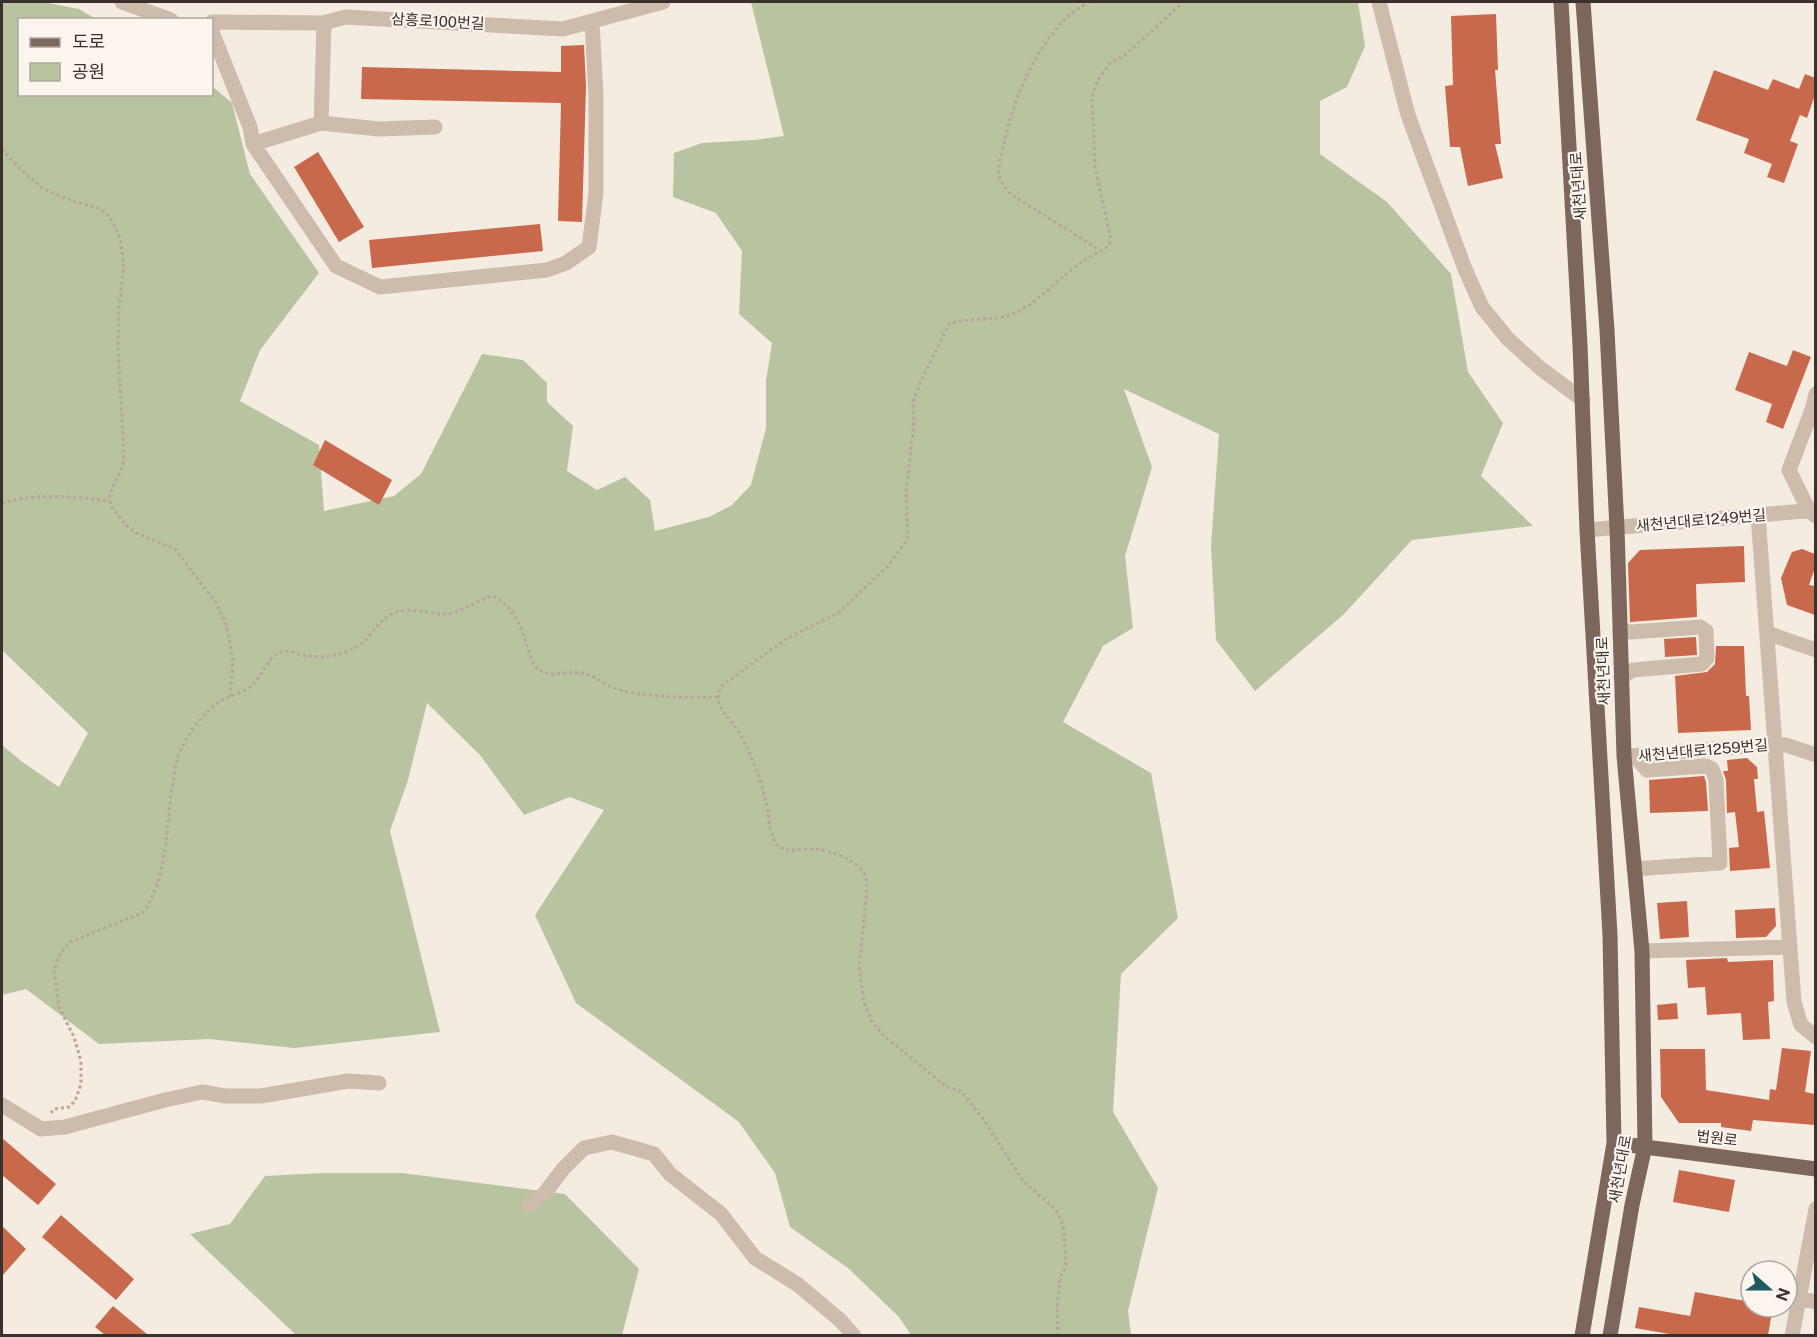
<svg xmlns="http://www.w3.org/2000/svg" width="1817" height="1337" font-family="'Public Sans','Noto Sans KR',sans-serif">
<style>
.green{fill:#b8c4a0}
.building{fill:#c8694b}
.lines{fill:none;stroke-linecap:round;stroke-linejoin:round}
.path{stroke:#b9a596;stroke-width:3;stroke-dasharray:3 3;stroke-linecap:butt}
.minor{stroke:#cdbbac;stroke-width:15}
.major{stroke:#7d675c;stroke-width:15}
.labels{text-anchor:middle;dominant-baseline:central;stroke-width:4.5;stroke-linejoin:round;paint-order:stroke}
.street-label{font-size:15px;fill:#3b302b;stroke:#fbf5ee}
</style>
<rect width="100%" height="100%" fill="#f4ebe1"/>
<!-- green -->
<path class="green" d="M2,2h41l36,7 17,10 -76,1v74h192v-8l20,17 18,71 69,99 -59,77 -20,51 79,44 5,66 70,-15 27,-22 61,-120 41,6 24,23v19l26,24 -6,45 30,19 28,-13 25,23 5,31 54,-14 23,-12 19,-20 15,-57v-47l6,-38 -33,-29 3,-63 -26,-38 -43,-16 1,-44 28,-10 52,-3 30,-4 -33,-134h607l7,44 -18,41 -27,14v53l67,48 64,72 17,98 35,51 -22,53 52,50 -121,14 -68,74 -89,77 -39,-51 -5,-94 8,-112 -95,-45 28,78 -27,89 8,72 -30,18 -40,76 88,51 27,145 -57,56 -8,138 45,76 -30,123 3,24h-220l-12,-18 -51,-49 -58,-41 -15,-54 -36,-51 -163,-119 -41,-88 69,-105 -34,-13 -46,18 -44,-60 -53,-52 -19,77 -18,51 50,201 -146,16 -85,-9 -110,5 -73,-55 -24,6v-250l19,16 38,26 29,-54 -86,-83z
M323,1173h79l163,21 74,75 -17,66h-326l-106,-101 40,-10 35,-48z"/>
<!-- building -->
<path class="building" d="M1496,14l2,56h-3l6,74h-6l8,34 -35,8 -8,-39h-10l-5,-61 8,-1 -2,-69z
M584,45l2,41 -4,136 -24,-1 3,-118 -200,-4 1,-32 199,5v-26z
M1714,70l54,20 5,-11 26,10 6,-15 10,4v17l-8,23 -7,-3 -10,26 8,3 -14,39 -17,-6 5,-13 -28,-11 5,-14 -53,-19z
M318,152l46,75 -25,15 -45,-75z
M540,224l3,27 -171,17 -3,-28z
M1793,350l18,7 -28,72 -17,-7 6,-18 -37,-14 14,-38 38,14z
M325,440l67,40 -13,25 -66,-40z
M1744,546l1,36 -49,2 1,33 -67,5 -2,-59 12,-13z
M1802,549l13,5v14l-6,17 6,1v29l-28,-10 -6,-27 11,-26z
M1696,637l1,18 -32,2 -1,-18z
M1716,646h28l2,50h3l2,34 -73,3 -3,-57 32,-4 8,-8z
M1747,758l10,9 1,12h-4l3,33 7,-1 6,57 -40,3 -1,-23 10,-1 -4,-35 -8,1 -1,-33 -3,-9h5l-1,-11z
M1704,776l2,6 2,29 -58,2 -1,-33z
M1687,901l2,36 -29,2 -3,-36z
M1775,908l1,18 -10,11 -30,1 -1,-28z
M1727,958l1,4 45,-2 1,41 -6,1 2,37 -27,1 -2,-27 -34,2 -2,-28 -17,1 -2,-28z
M1677,1003l1,16 -20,1 -1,-15z
M1782,1048l29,3 -6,41 10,2v31l-62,-5 -2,11 -30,-4v-4h-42l-18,-26 -1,-48h45l1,41 63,10 1,-11 6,1z
M2,1138l54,46 -18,21 -36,-30z
M1679,1170l56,10 -6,32 -56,-10z
M61,1215l73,64 -18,21 -74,-63z
M2,1226l24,23 -24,27z
M1695,1292l56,10v5h22l-5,28h-93l-40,-7 4,-21 51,9z
M113,1306l35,29h-43l-10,-8z"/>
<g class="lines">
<!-- path -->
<path class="path" d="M1090,2c-47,21 -78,98 -87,146 -2,10 -6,21 -3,31 3,8 9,13 15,18l85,53
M2,149l18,20 22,19 30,13 26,7 9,6 6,9 7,15 4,28 -5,42 -1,41 6,106 -2,13 -12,25v8l3,8 16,19 7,5 39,16 41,54 10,21 5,23 2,15 -3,35
M2,504c28,-12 77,-7 108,-3
M51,1113l3,-4 15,-2 6,-6 6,-17v-23l-7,-24 -15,-30 -5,-36 6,-17 10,-12 74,-30c29,-45 20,-104 34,-155 5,-17 28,-49 44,-57 11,-5 23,-8 32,-17 9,-9 14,-26 26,-31 9,-3 19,3 27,4 11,2 25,0 36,-3 30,-10 28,-28 49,-39 16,-9 37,1 54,0 17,-1 30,-14 46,-18 20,7 30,33 36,52 2,5 3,12 6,17 11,16 32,5 48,8 14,3 25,14 38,17 31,8 65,7 97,7
M1058,1336l-1,-28 3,-30 6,-13 -2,-34 -3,-12 -7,-11 -31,-27 -39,-61 -19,-24 -6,-6 -12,-3 -25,-20 -39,-32 -12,-15 -7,-18 -5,-34 8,-77c0,-6 0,-12 -3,-18 -9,-14 -34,-23 -50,-24 -14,-1 -29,6 -39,-6 -6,-13 -6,-28 -9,-41 -5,-23 -14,-46 -25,-66 -9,-19 -34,-31 -17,-52l62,-45 52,-26 50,-47 20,-28 -2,-45 8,-70 -1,-20 7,-20 29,-59c20,-7 44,-2 64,-10 26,-12 47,-37 70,-53 7,-5 20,-10 24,-14 4,-3 3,-9 3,-13l-15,-66 -3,-71 5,-16 13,-18 15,-8 53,-48 4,-5"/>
<!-- minor -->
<path class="minor" d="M122,2l49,18
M1379,2l29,113 57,154 17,38 26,32 32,29 43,32
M212,22l112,1 21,-6 218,12 100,-27
M324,23l-3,100 58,6 56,-2
M212,32l38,95 3,17 83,122 44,21 167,-17 19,-7 23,-16 7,-54v-97l-4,-74
M253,144l68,-21
M1816,394l-4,16 -23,60 20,41 7,5
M1758,515l36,487 7,23 15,12
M1587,530l229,-20
M1620,631l12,1 68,-5 6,4 1,27 -5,6 -69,6 -12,7
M1767,633l49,17
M1630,756l145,-12 11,1 30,10
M1634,869l86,-6 -4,-83 -4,-11 -6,-3 -59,4 -12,-14
M1642,951l148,-4
M2,1105l39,24 24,-2 100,-27 37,-8 23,4h36l87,-15 31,2
M529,1205l15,-11 19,-25 21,-21 28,-6 42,12 16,20 51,40 34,44 42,26 43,36 14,16
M1799,1298l17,4
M1792,1336l24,-127"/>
<!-- major -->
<path class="major" d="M1561,2l19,343 7,185 23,405 4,208 -32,193
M1583,2l24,328 10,198 7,228 18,195 3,195 -13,59 -22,131
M1614,1143l202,26"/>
</g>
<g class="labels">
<!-- street labels -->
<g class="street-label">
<text transform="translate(438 21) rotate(3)">삼흥로100번길</text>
<text transform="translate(1578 186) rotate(-94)">새천년대로</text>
<text transform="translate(1701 520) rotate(-5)">새천년대로1249번길</text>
<text transform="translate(1603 671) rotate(-92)">새천년대로</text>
<text transform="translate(1703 750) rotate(-5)">새천년대로1259번길</text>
<text transform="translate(1717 1138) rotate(7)">법원로</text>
<text transform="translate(1620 1169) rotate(-80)">새천년대로</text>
</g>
</g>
<!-- border -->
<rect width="1817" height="1337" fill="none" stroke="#3b302b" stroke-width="6"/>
<!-- legend -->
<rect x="18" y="18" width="195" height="78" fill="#fbf5ee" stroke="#aea6a0" stroke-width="1.5"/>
<rect x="30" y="38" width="30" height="9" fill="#7d675c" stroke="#aea6a0" stroke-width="1.5"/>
<text x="72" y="48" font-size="18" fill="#3b302b">도로</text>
<rect x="30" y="63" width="30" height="18" fill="#b8c4a0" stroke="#aea6a0" stroke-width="1.5"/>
<text x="72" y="78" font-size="18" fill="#3b302b">공원</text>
<!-- north arrow -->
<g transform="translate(1769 1289) rotate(111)"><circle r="28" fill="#fbf5ee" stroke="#aea6a0" stroke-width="1.5"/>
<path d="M0-4.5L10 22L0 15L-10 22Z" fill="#1f5a5e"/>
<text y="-9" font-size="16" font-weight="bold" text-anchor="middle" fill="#3b302b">N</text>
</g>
</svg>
